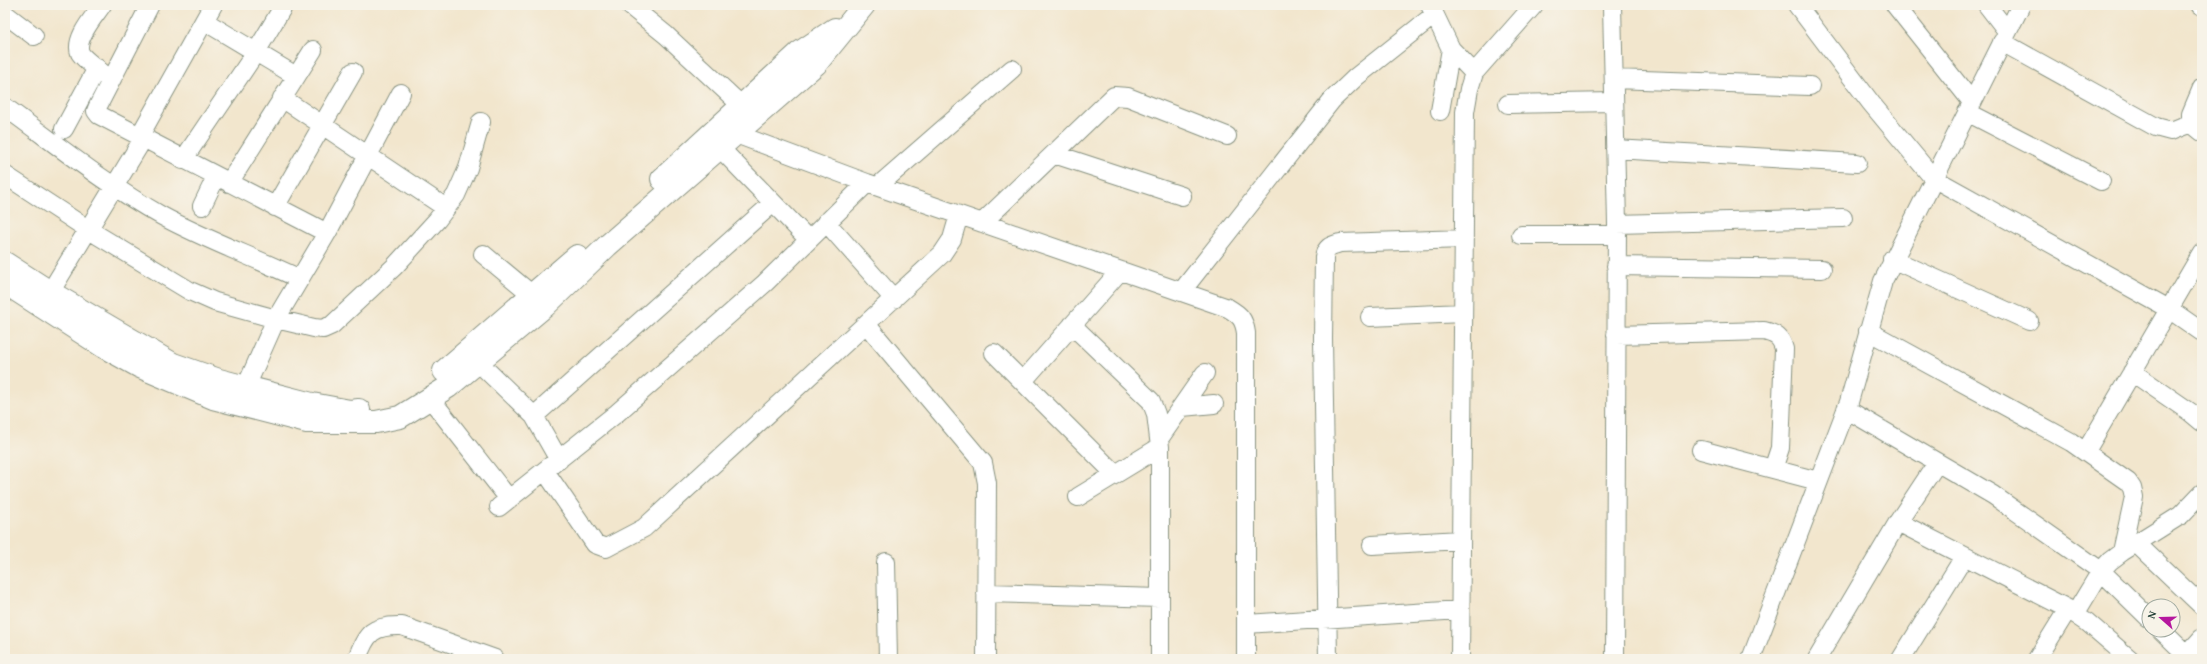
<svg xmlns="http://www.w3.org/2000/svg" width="2207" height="664" font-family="'Gentium Book Plus',serif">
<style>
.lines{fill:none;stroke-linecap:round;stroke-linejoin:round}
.minor-casing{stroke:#889280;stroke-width:20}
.major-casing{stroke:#889280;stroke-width:24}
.minor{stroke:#fff;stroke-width:18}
.major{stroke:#fff;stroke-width:22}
</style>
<rect width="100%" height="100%" fill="#f7f3e8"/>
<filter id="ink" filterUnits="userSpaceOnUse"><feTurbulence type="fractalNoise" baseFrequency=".025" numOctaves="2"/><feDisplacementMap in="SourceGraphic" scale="8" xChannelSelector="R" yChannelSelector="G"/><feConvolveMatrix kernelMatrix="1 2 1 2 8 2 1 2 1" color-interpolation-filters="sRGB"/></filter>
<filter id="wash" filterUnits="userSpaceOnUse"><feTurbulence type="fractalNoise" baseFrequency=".012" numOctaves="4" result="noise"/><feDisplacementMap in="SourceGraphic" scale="16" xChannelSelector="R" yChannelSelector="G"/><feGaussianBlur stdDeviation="0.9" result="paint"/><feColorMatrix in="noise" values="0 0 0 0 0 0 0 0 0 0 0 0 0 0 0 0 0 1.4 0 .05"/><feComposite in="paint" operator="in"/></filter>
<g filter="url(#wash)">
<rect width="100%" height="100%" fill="#f2e6cd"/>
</g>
<g filter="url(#ink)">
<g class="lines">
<defs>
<path id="minor" d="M102,5c-7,11 -28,33 -22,48 4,7 24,21 31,27
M150,5l-52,101 -2,5 3,4 228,118
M629,5l37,30 76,71
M1430,5l21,44 23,24
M1612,5l5,219 -2,435
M1797,5l74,98 62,75 236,131 33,23
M1895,5l77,97
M1987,5l20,26
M2200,5l2,1
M5,14l29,22
M204,21l92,55
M2002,42l154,85 15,4 20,-8
M1614,79l196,7
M2202,88l-11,26v9l11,9
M282,98l164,110
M1508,104l106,-2
M5,107c51,37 101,78 157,109 44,24 92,41 138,63
M1440,111l11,-62
M1967,112l134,69
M64,129l33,-61
M736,134l131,49 361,125c12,7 16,11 18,25v326
M139,137l74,-132
M720,148l89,92
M1615,149l242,14
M1054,154l128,42
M183,160l73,-108 28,-47
M5,175l84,55 101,61 25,11 61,17 38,9 9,1 9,-4 62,-58 43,-47 19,-25 12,-27 13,-46
M229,183l84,-133
M878,186l134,-117
M202,206l14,-29
M275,207l78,-135
M826,222l68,77
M982,223l132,-127 14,1 99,39
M1617,224l226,-6
M1521,235h96
M483,254l59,49
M1892,259l137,62
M1616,266l206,3
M1181,292l151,-192 24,-23 78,-62
M43,304l100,-165
M1370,317l93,-4
M866,324l117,139 4,20 -1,176
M1072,325l79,76 5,13 4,33v212
M1868,331l203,111 57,40 4,6 2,9 -12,55
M1616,335l148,-4c12,3 17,6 20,18l-4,99 -7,21
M994,353l121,121
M478,362l56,54 25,44
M2132,372l58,40 12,10
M1023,381l97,-110
M241,398l35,-79 51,-86 74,-140
M430,398l79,101
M1182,407l32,-3
M1846,409l147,86 108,76 48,47
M534,416l239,-213
M1159,439l46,-66
M1701,450l117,31
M2086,451l116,-198
M545,471l50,73 11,4 38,-20 298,-274 10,-15 7,-24
M1078,497l82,-50
M499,507l118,-94 148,-130 102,-100
M1898,522l170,87 19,13 43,37
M2136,543l66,63
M1372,545l89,-5
M886,562l2,97
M986,593l174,5
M2075,614l26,-43 9,-10 12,-9 59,-37 21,-22
M1246,624l214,-14
M2161,630l30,29
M357,659c9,-26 16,-34 45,-33l93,33
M1328,659l-5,-320 1,-82c2,-10 6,-11 16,-14l124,-4
M1460,659l5,-547 4,-23 5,-16 60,-68
M1751,659l98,-257 34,-121 138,-276
M1817,659l81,-137 39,-59
M1901,659l63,-102
M2037,659l31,-50
M2183,659l19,-21"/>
<path id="major" d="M662,179l137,-126 36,-24
M5,263l45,29 123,72 46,16 93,24 38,7 9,-1
M5,283l99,64 36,20 73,31 94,24h69l24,-5 48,-30 97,-81 62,-60 209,-182 48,-59
M444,371l133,-115"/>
</defs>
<!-- minor casing -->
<use href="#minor" class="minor-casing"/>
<!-- major casing -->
<use href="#major" class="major-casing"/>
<!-- minor -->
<use href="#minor" class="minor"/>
<!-- major -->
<use href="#major" class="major"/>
</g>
</g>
<!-- margin -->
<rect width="2207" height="664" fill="none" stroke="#f7f3e8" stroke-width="20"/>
<!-- north arrow -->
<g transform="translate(2161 618) rotate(290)"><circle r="19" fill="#f7f3e8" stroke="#a1aaa0"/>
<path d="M0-3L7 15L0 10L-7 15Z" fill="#b5179e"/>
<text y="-6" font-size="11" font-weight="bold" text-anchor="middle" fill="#1f3d34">N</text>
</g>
</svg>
